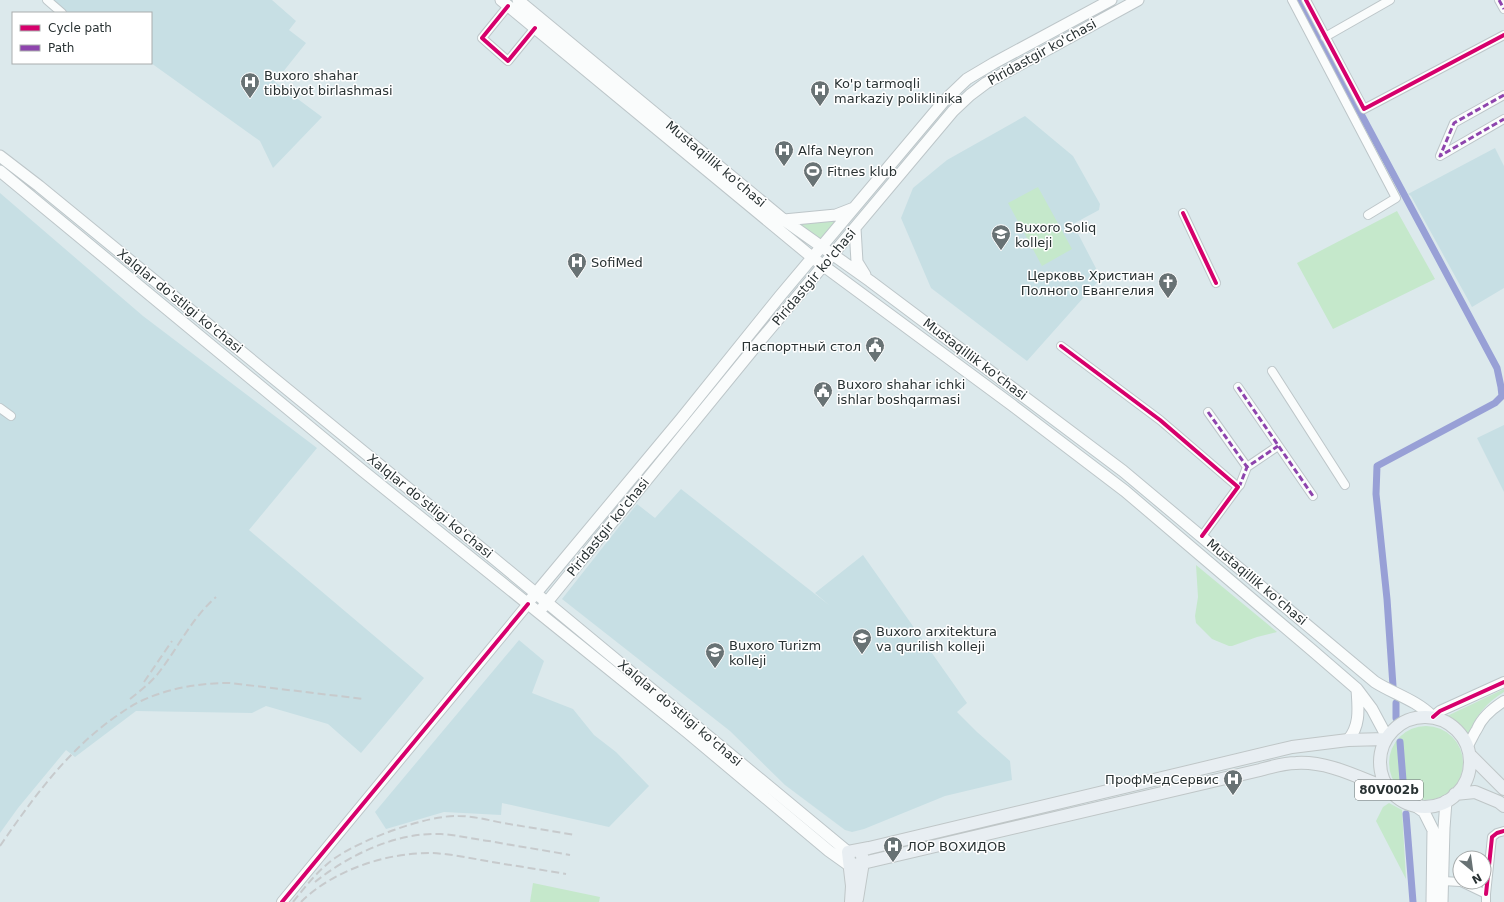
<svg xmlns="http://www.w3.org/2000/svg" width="1504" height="902" font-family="'DejaVu Sans',sans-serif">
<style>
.built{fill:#c7dfe4}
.green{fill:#c5e8cb}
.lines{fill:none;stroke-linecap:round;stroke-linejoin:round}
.canal{stroke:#98a0d6;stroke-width:7}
.minor-casing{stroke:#bdc6c9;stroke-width:10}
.tertiary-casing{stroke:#bdc6c9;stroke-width:12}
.secondary-casing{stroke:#bdc6c9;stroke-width:13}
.primary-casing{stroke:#bfc6c7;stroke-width:14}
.minor{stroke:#fafcfc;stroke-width:8}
.tertiary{stroke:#fafcfc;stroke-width:10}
.secondary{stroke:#fafcfc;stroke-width:11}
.primary{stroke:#e8eef2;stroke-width:12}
.rail{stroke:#c7cacc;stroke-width:2;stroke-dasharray:8 4;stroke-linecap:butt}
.quiet{stroke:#8e44ad;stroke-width:3;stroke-dasharray:6 3;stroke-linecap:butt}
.cycleway-casing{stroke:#fff;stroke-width:6}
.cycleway{stroke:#d6006c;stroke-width:4}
.labels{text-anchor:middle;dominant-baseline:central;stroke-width:3;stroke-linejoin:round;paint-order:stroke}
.shield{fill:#fff;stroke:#697070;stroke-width:1}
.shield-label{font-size:12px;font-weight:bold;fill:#293233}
.street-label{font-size:13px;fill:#293233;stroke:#fff}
.poi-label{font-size:13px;fill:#293233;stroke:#fff;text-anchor:start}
</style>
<rect width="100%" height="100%" fill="#dce9ec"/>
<!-- built -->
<path class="built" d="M53,0h219l24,21 -7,9 17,13 -31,39 47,35 -49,51 -13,-27 -109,-78v-50h-83z
M1025,116l48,40 27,48 -1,6 -26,14 28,54 -74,83 -96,-73 -30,-70 12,-30 34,-28z
M1495,148l9,18v122l-32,19 -61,-111 -3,-2z
M0,193l143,123 174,132 -68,82 175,148 -63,75 -33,-29 -62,-18 -14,7 -116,-2 -61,46 -9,-7 -48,58 -18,25z
M1504,425v67l-27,-54z
M681,489l148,116 -14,-12 48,-38 104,148 -10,9 20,20 33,29 2,19 -67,16 -81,33 -12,3 -7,-2 -60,-45 -55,-54 -168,-132 75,-95 18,14z
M519,640l25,21 -12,32 41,16 21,26 22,17 33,34 -40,41 -107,-24 -1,12 -57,-3 -58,17 -11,-17z"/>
<!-- green -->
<path class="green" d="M1038,187l34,62 -30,17 -34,-63z
M1397,211l38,68 -102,50 -36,-66z
M838,219l-18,21 -27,-19z
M1196,565l81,67 -20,5 -25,9h-3l-17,-7 -16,-16 -1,-7 3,-19z
M1504,689v3c-18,11 -30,25 -36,45l-6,-9 -15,-12z
M1389 763a37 37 0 1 1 74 0a37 37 0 1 1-74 0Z
M1389,803l13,7 4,69 -30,-58 7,-14z
M533,883l67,14 -1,5h-69z"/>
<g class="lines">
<!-- canal -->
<path class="canal" d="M1300,0l197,368 4,19 1,9 -7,7 -118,63 -1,28 11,105 6,87
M1396,703v15
M1400,742l4,51
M1406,814l7,88"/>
<defs>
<path id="minor" d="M47,0l15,13
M1292,0l104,198 -28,17
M1306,0l58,109 140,-74
M1499,0l5,9
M508,6l-26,32 26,23 27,-33
M1325,37l65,-37
M1504,95l-50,28 -14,33 64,-37
M1183,213l33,70
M1061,346l99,74 78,67 -36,49
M1272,371l73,114
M1238,387l75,109
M0,408l11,8
M1208,412l39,55
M1238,487l2,-2 7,-18 31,-21
M1443,881l17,1
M1461,882l25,12v8
M1486,894l6,-57 5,-4 7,-2"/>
<path id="tertiary" d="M1433,717l7,-6 64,-29
M1467,747c4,-6 6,-12 10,-18 5,-12 16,-21 27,-28
M282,902l246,-298"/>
<path id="secondary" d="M501,0l312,258 199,147 113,86 188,160 44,38 15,20 15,28
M518,0l266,220 86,61 253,190 252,211c19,12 41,18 57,34
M0,156l39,30 447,366 362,300
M0,171l363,300 324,261 142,119 21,15
M784,220l52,-5 18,-7
M855,228l2,34 8,13
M531,599l150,-180 99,-123 164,-195 23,-22 27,-16 117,-63
M543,607l216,-265 194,-231 17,-16 16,-12 152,-83
M1348,740c13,-15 10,-33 9,-51
M1414,805l10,7 9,18 -1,72
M1442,902l2,-74 2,-27"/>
<path id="primary" d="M1380 762a45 45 0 1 1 90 0a45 45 0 1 1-90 0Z
M1470,755l34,34
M1455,794l20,-2 24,10 5,4
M850,866l410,-96c11,-3 24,-7 36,-7 33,-2 63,15 93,26
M857,899l6,-37 -1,-6
M851,902l1,-16 -4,-34 21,-4 423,-101 56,-7 37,-1"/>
</defs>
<!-- minor casing -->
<use href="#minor" class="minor-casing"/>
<!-- tertiary casing -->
<use href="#tertiary" class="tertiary-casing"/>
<!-- secondary casing -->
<use href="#secondary" class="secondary-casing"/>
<!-- primary casing -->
<use href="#primary" class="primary-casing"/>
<!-- minor -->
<use href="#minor" class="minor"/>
<!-- tertiary -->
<use href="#tertiary" class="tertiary"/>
<!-- secondary -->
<use href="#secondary" class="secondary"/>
<!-- primary -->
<use href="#primary" class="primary"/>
<!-- rail -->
<path class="rail" d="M144,682l28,-41
M130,699c11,-9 22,-17 30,-28 19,-25 32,-53 56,-74
M0,846c33,-48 67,-95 115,-129 9,-6 17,-12 26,-16 28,-13 59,-18 89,-18l134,16
M315,882c34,-27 81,-50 126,-48 16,1 32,5 48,7 27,5 54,9 81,14
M293,902c13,-16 25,-32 42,-44 26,-18 91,-43 123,-42 15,0 30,4 45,7 24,4 48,8 72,12
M301,902c32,-32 87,-50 132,-49 16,1 32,4 48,7 28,5 56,9 85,14"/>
<!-- quiet -->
<path class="quiet" d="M1499,0l5,9
M1504,95l-50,28 -14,33 64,-37
M1238,387l75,109
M1208,412l39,55
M1238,487l2,-2 7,-18 31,-21"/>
<defs>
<path id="cycleway" d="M1306,0l58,109 140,-74
M508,6l-26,32 26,23 27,-33
M1183,213l33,70
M1061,346l99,74 78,67 -36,49
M1433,717l7,-6 64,-29
M1486,894l6,-57 5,-4 7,-2
M282,902l246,-298"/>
</defs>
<!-- cycleway casing -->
<use href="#cycleway" class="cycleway-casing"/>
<!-- cycleway -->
<use href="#cycleway" class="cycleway"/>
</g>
<!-- icons -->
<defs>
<symbol id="hospital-pin" viewBox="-11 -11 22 30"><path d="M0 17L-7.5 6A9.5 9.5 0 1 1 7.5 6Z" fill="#687274" stroke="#fff"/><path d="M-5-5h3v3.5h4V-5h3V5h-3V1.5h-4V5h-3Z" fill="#fff"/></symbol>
<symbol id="stadium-pin" viewBox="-11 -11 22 30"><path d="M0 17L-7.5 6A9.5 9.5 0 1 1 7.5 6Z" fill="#687274" stroke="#fff"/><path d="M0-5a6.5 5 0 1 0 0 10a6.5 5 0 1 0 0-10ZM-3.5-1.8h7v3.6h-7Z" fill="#fff"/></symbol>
<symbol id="university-pin" viewBox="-11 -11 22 30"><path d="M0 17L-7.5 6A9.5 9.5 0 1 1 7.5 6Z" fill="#687274" stroke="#fff"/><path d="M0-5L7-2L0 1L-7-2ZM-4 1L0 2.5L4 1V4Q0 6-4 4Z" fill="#fff"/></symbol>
<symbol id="church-pin" viewBox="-11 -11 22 30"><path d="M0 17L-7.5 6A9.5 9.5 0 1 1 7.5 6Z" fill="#687274" stroke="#fff"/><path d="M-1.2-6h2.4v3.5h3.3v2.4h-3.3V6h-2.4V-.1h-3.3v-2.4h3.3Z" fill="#fff"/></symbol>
<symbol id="civic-pin" viewBox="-11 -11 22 30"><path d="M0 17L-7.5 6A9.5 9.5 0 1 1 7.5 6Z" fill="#687274" stroke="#fff"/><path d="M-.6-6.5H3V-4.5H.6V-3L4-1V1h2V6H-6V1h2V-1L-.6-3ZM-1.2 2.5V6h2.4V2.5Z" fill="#fff"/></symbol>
</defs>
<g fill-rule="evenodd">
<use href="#hospital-pin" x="239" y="71" width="22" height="30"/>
<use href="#hospital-pin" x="809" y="79" width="22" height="30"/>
<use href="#hospital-pin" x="773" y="139" width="22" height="30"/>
<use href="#stadium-pin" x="802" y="160" width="22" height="30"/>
<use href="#university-pin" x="990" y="223" width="22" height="30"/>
<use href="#hospital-pin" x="566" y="251" width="22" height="30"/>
<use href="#church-pin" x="1157" y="271" width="22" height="30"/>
<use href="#civic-pin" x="864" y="335" width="22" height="30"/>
<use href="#civic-pin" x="812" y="380" width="22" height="30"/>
<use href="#university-pin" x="851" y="627" width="22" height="30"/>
<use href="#university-pin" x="704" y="641" width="22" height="30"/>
<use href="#hospital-pin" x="1222" y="768" width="22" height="30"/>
<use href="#hospital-pin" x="882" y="835" width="22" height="30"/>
</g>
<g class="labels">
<!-- shield labels -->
<rect class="shield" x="1355" y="780" width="68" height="20" rx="3"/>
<g class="shield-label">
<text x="1389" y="790">80V002b</text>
</g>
<!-- street labels -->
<g class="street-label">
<text transform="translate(1042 52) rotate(-29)">Piridastgir ko'chasi</text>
<text transform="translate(716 164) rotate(40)">Mustaqillik ko'chasi</text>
<text transform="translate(814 277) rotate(-50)">Piridastgir ko'chasi</text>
<text transform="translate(180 301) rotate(39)">Xalqlar do'stligi ko'chasi</text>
<text transform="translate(975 359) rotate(37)">Mustaqillik ko'chasi</text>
<text transform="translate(430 506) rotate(39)">Xalqlar do'stligi ko'chasi</text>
<text transform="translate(608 527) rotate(-51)">Piridastgir ko'chasi</text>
<text transform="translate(1257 582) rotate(40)">Mustaqillik ko'chasi</text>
<text transform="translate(680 713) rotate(40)">Xalqlar do'stligi ko'chasi</text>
</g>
<!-- poi labels -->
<g class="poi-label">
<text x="264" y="75">Buxoro shahar<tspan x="264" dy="15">tibbiyot birlashmasi</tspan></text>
<text x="834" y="83">Ko'p tarmoqli<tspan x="834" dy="15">markaziy poliklinika</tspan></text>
<text x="798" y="150">Alfa Neyron</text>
<text x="827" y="171">Fitnes klub</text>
<text x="1015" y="227">Buxoro Soliq<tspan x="1015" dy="15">kolleji</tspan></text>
<text x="591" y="262">SofiMed</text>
<text x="1154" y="275" text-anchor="end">Церковь Христиан<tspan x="1154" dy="15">Полного Евангелия</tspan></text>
<text x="861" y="346" text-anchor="end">Паспортный стол</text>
<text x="837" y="384">Buxoro shahar ichki<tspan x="837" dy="15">ishlar boshqarmasi</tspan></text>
<text x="876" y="631">Buxoro arxitektura<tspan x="876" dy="15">va qurilish kolleji</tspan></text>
<text x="729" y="645">Buxoro Turizm<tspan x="729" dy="15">kolleji</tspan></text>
<text x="1219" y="779" text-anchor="end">ПрофМедСервис</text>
<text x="907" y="846">ЛОР ВОХИДОВ</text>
</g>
</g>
<!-- legend -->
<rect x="12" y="12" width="140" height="52" fill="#ffffff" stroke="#a9adad"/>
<rect x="20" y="25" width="20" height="6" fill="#d6006c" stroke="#a9adad"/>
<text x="48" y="32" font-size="12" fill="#293233">Cycle path</text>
<rect x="20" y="45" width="20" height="6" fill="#8e44ad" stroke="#a9adad"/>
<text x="48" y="52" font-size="12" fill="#293233">Path</text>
<!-- north arrow -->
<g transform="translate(1472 870) rotate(151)"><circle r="19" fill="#ffffff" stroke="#a9adad"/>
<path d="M0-3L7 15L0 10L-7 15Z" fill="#687274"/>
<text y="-6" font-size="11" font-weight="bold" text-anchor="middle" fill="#293233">N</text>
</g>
</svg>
